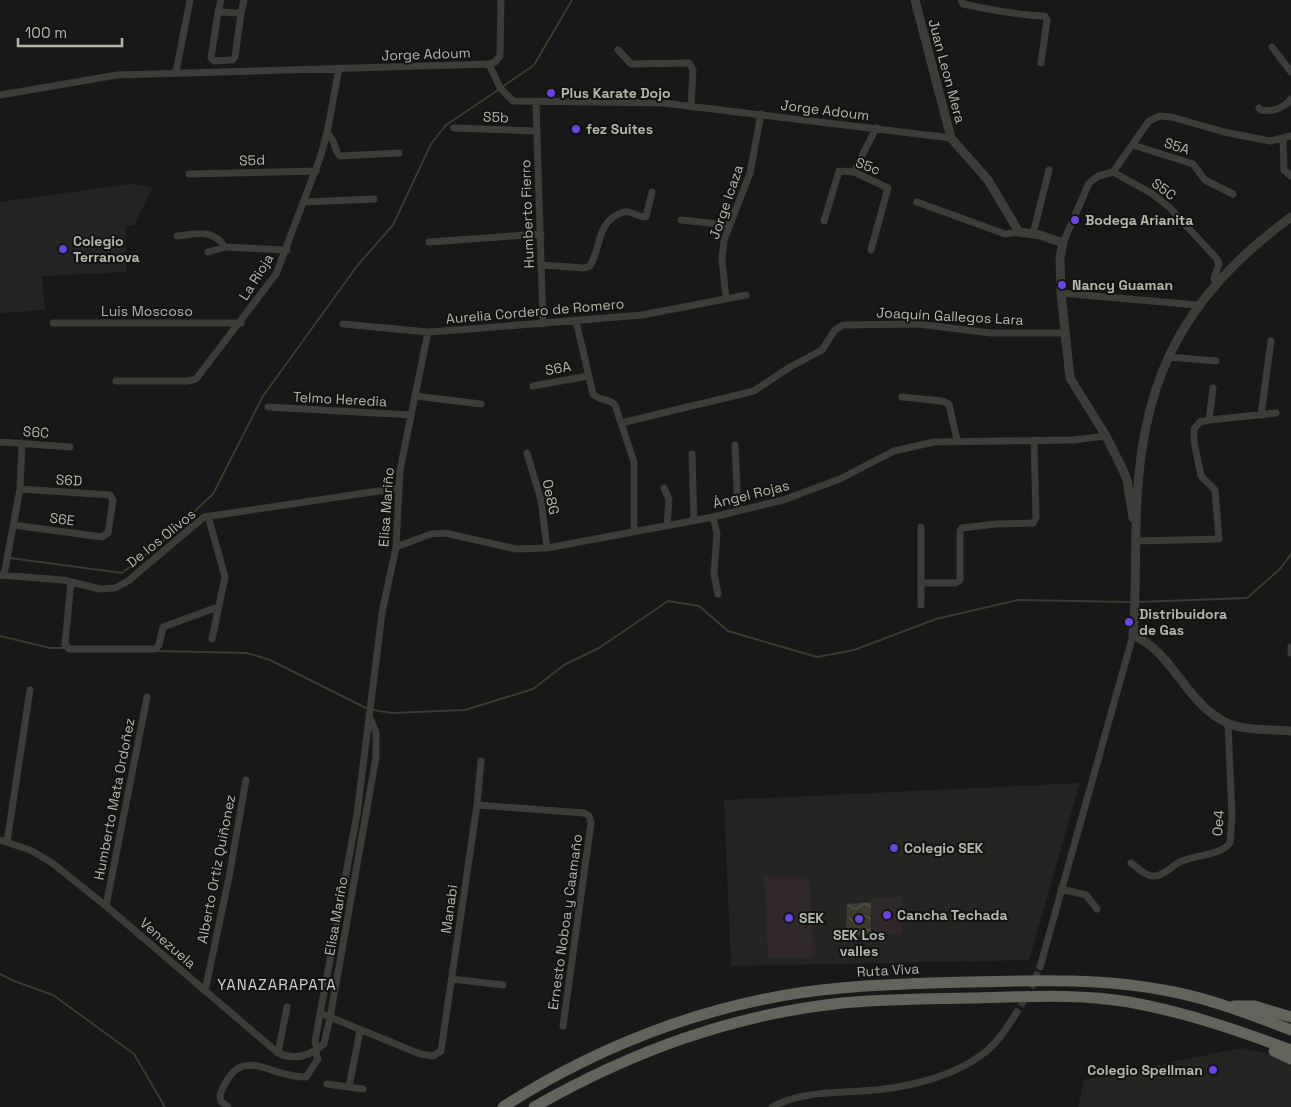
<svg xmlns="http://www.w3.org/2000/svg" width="1291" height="1107" font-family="'Space Grotesk',sans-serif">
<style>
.built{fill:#242523}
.green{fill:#30272a}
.water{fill:url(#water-waves)}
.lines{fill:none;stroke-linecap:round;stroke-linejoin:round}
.stream{stroke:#3b3b2e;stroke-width:2}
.minor-tunnel{stroke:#363834;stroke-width:7;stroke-dasharray:7 3.5;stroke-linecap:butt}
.minor{stroke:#3b3d38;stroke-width:7}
.tertiary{stroke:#3b3d38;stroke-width:9}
.trunk{stroke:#62655c;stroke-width:11}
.poi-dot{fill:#6845e2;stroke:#121312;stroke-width:2}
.labels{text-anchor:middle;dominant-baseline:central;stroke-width:4;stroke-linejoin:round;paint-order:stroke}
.street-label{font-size:14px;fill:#b4b7aa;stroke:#121312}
.poi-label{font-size:14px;font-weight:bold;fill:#b4b7aa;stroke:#121312;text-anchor:start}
.neighbourhood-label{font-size:15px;letter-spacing:1px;fill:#d1d3ca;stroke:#121312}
</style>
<defs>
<pattern id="water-waves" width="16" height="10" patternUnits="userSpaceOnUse" patternTransform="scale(1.25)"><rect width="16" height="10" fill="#3b3b2e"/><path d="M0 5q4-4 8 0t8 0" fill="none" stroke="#55554a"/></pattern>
</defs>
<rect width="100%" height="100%" fill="#171817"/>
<!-- built -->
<path class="built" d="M130,184l23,3 -19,38 -8,1v46l-84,4 3,34 -45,3v-111z
M1080,783l-51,177 -298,6 -7,-166z
M1241,1048l50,11v48h-213l6,-27z"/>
<!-- green -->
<path class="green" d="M764,877h46l3,81h-45z
M901,897l1,36 -29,2 -2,-37z"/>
<!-- water -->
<path class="water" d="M871,902v32l-25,2 1,-32z"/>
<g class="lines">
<!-- stream -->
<path class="stream" d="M502,87l32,-22 38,-65
M10,558l112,15 39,-30 52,-49 50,-98 94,-130 36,-41 38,-81 15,-19 52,-35
M1138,602l109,-4 33,-29 11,-15
M0,636l50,12h16
M156,651l91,2 23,7 98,49
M373,710l19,3 73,-3 68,-21 31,-24 35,-17 69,-47 31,5 29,25 89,26 37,-7 82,-31 82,-19 113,2
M0,974l14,7 39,14 81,59 31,53"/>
<!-- minor-tunnel -->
<path class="minor-tunnel" d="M1015,1015l15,-24 10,-24"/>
<!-- minor -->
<path class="minor" d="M961,0l2,4c28,6 54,11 82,12l2,4 -6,43
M218,12l23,1 -6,44 -3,3 -18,1 -3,-3z
M218,12l3,-12
M241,13l3,-13
M1272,47l19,25
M618,50l13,14 58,-1 4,7 -2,36
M489,64l11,24 13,13 150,2 288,35
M176,72l14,-72
M0,95l117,-20 372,-11 6,-2 5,-6 1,-56
M536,103l7,221
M1259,108l2,2c12,2 22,-1 30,-11
M454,128l83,3
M327,133c10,8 6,17 13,23l59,-3
M1283,138l1,32 7,6
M1133,145l60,19 12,16 28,14
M854,172l22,-44
M1113,172l38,21 18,14 48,52 2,5 -5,14 2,5
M189,174l127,-3
M305,202l69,-3
M917,202l88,32 14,-2
M681,220l48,5
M824,221l15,-50 15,1 34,16 -17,62
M1033,234l16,-64
M177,236c20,-2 35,-8 48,11
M429,242l112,-8
M1063,243l26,-60 9,-7 15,-4 36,-51 11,-5 12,1 52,15 46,9 21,-5
M208,252l17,-5 62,3
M542,265l42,3 6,-2c12,-20 6,-46 34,-54 8,-2 14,6 22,5l6,-25
M1061,293l136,12
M726,298l-4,-38 2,-20 26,-67 11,-59
M576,321l17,73c6,7 16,4 22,11l19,57v70
M53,323h188
M343,324l85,8 29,-2 185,-15 104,-20
M1169,357l47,4
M116,381h72l8,-2 80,-105 44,-116 7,-25 12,-65
M533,386l55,-10
M415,396l66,8
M902,397l40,4 7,3 8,36
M268,407l143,8
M1261,415l10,-74
M1209,420l67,-7
M621,423l133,-32 36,-24 32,-17 13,-20 8,-5 75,-1 73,9h74
M0,442l70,5
M735,445l3,66
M527,453l14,47 6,48
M692,454l2,66
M664,488l5,11 -2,27
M208,516l17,61 -13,62
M713,517l4,16 -3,41 4,20
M13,525l89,12 6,-4 5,-33 -3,-5 -90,-6
M1136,541l83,-2 -4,-49 -14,-14 -7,-35v-12l6,-7 9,-2 4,-32
M396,547l35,-13 14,-1 71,16 31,-1 166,-31 70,-17 57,-21 54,-28 40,-9 139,-2 33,-4
M0,575l63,5 37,9 15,-1 13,-7 76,-64 195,-29
M4,575l16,-86 2,-46
M71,582l-6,62 4,5h86l4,-4 4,-18 52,-19
M922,583h34l4,-3v-49l2,-3 34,-4 37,-1 3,-5 -2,-78
M921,605v-78
M1291,647v6
M477,805l107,8 5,3 2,7 -28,203
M0,840l30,10 21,12 55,44 172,147c17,8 32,3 46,-9l6,-26 46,-261v-24l-7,-18
M7,842l23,-152
M1131,863c7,5 15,14 24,13 11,-1 17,-11 27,-15 14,-6 39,-6 48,-18l2,-27 -4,-93
M1061,889l25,6 11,14
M106,906l41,-209
M1040,967l93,-332
M452,979l51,6
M205,991l24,-114 17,-97
M320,1013l100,41 13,2 8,-5 36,-246 4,-44
M317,1050l-2,-9 42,-227 25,-201 14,-66 4,-77 28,-138
M278,1053l9,-46
M327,1084l36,5
M349,1087l11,-56
M228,1107l-7,-6 -1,-6c21,-55 48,-17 86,-18l12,-18 -3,-7
M772,1107c27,-15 60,-14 90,-16 40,-2 90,-13 122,-38 13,-10 22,-24 31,-38"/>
<!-- tertiary -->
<path class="tertiary" d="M915,0l36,138 37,42 31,52 21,3 23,8 -3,14 1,36 9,85 36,58 16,32 5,12 6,38
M1291,217c-115,85 -153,170 -155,312 -1,35 0,70 -3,106 41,18 53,69 94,88 18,8 44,6 64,8"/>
<!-- trunk -->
<path class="trunk" d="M1234,1006h20l37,11
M1274,1051l17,8
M503,1107c101,-65 219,-109 338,-119 43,-4 85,-5 128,-6 68,-2 138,-4 205,10 40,8 78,23 117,38
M534,1107c97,-55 196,-92 308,-104 43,-4 86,-4 129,-5 52,-1 107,-5 158,4 56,10 108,28 162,48"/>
</g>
<!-- markers -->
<g class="poi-dot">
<circle cx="551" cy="93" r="5"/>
<circle cx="576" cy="129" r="5"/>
<circle cx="1075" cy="220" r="5"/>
<circle cx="63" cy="249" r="5"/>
<circle cx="1062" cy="285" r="5"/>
<circle cx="1129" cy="622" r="5"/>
<circle cx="894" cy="848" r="5"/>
<circle cx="887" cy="915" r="5"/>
<circle cx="789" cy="918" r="5"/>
<circle cx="859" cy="919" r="5"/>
<circle cx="1213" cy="1070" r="5"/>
</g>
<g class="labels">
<!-- street labels -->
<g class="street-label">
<text transform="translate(426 54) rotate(-2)">Jorge Adoum</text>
<text transform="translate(947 71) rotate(75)">Juan Leon Mera</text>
<text transform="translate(825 110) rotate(7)">Jorge Adoum</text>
<text transform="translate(496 117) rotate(2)">S5b</text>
<text transform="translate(1177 146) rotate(18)">S5A</text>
<text transform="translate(252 160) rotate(-2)">S5d</text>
<text transform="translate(868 166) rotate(20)">S5c</text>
<text transform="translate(1164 189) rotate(37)">S5C</text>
<text transform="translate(726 202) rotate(-71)">Jorge Icaza</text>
<text transform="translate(527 214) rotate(-92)">Humberto Fierro</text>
<text transform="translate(256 277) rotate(-58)">La Rioja</text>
<text x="147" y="311">Luis Moscoso</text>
<text transform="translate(535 311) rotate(-5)">Aurelia Cordero de Romero</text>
<text transform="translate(950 316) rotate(3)">Joaquín Gallegos Lara</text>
<text transform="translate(558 368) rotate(-10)">S6A</text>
<text transform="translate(340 399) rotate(3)">Telmo Heredia</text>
<text transform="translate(36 432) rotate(4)">S6C</text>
<text transform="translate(69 480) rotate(3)">S6D</text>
<text transform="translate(751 494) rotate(-14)">Ángel Rojas</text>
<text transform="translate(551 497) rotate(78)">Oe8G</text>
<text transform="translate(386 507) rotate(-86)">Elisa Mariño</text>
<text transform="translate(62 519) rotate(8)">S6E</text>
<text transform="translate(161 538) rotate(-39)">De los Olivos</text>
<text transform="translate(114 799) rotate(-79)">Humberto Mata Ordoñez</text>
<text transform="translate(1218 823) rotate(-86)">Oe4</text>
<text transform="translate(216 869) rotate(-79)">Alberto Ortiz Quiñonez</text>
<text transform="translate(449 909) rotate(-82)">Manabi</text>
<text transform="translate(336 916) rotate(-80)">Elisa Mariño</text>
<text transform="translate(565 922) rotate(-82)">Ernesto Noboa y Caamaño</text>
<text transform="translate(168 943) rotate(41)">Venezuela</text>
<text transform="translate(888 970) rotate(-3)">Ruta Viva</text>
</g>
<!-- poi labels -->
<g class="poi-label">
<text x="561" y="93">Plus Karate Dojo</text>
<text x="586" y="129">fez Suites</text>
<text x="1085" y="220">Bodega Arianita</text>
<text x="73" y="241">Colegio<tspan x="73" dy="16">Terranova</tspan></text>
<text x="1072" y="285">Nancy Guaman</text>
<text x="1139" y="614">Distribuidora<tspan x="1139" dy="16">de Gas</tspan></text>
<text x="904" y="848">Colegio SEK</text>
<text x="897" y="915">Cancha Techada</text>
<text x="799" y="918">SEK</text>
<text x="859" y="935" text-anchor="middle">SEK Los<tspan x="859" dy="16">valles</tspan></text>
<text x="1203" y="1070" text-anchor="end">Colegio Spellman</text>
</g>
<!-- neighbourhood labels -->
<g class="neighbourhood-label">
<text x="277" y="984">YANAZARAPATA</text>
</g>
</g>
<!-- scale -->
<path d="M18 38v8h104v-8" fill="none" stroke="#b4b7aa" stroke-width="2.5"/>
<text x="25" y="38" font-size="15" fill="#b4b7aa" stroke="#121312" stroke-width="4" paint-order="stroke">100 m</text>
</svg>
